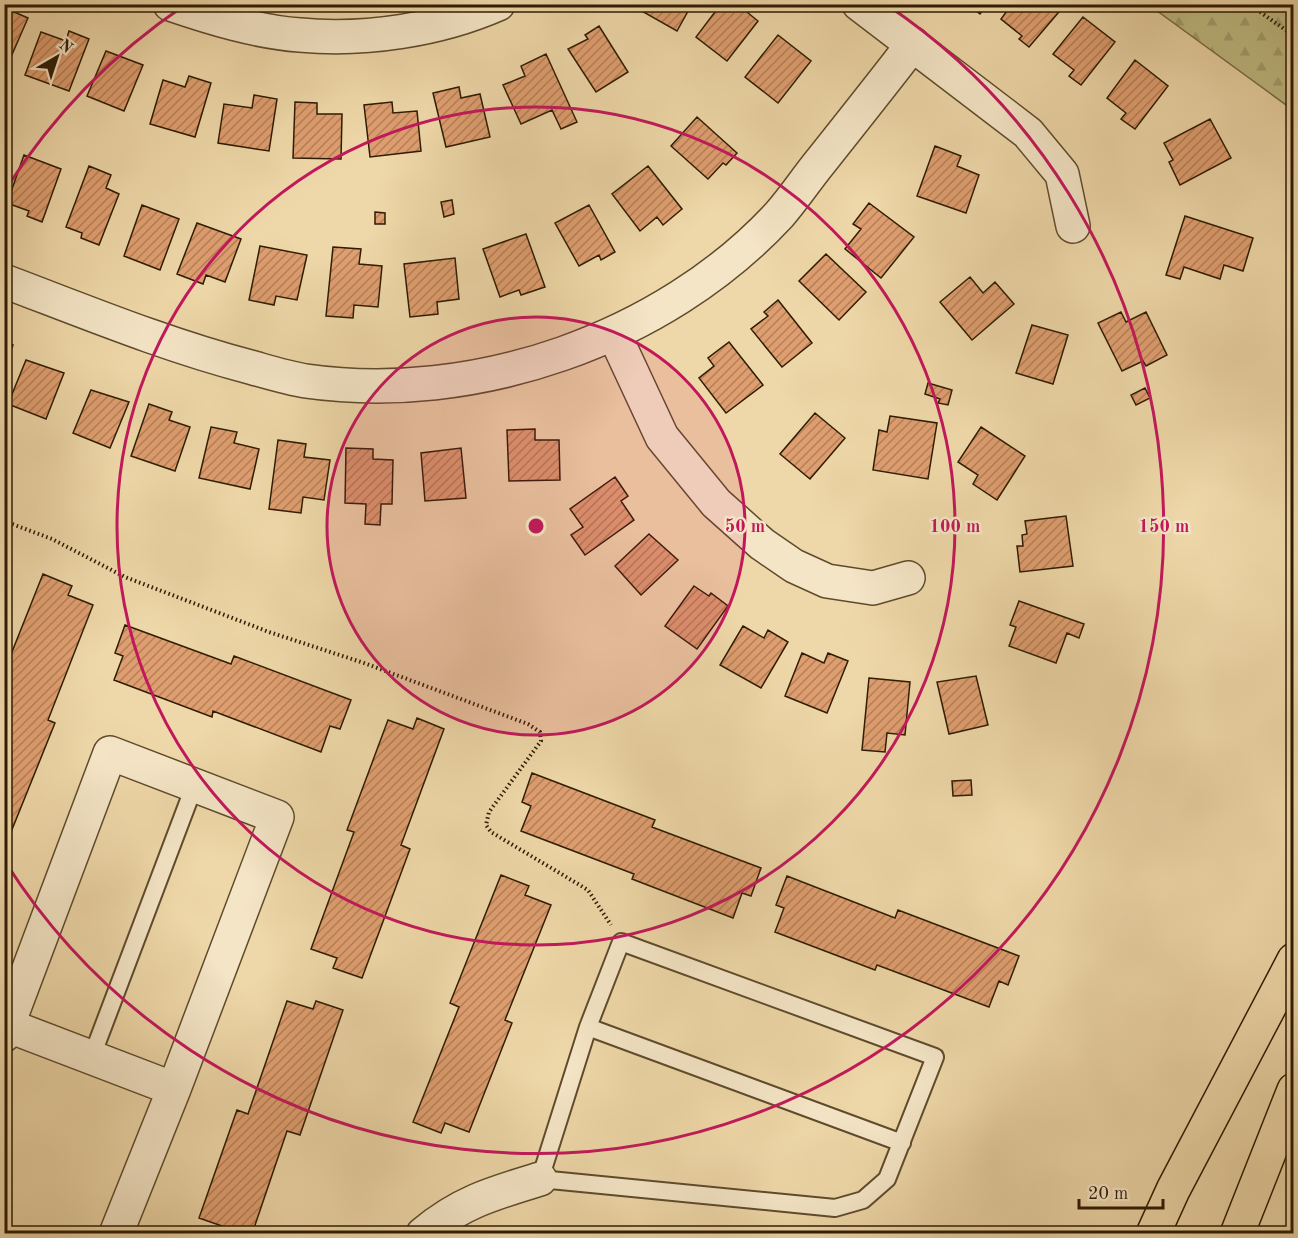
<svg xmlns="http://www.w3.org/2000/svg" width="1298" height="1238" font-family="'Old Standard TT',serif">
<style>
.forest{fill:url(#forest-firs);stroke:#776c43;stroke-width:1.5}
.building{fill:url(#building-hatch);stroke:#2e1c03;stroke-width:1.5}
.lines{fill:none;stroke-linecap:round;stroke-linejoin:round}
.service-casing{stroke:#5e4b2c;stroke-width:20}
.minor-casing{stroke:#5e4b2c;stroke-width:36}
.trunk-casing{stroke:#2e1c03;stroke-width:36}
.path{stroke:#2e1c03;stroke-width:4;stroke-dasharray:1.5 3;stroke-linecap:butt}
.service{stroke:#f4e5c6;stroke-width:16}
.minor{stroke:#f4e5c6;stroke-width:33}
.trunk{stroke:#eed7a8;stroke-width:33}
.ring{fill:none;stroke:#c2185b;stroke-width:3}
.centre{fill:#c2185b;stroke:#f4e5c6;stroke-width:3}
.ring-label{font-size:18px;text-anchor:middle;font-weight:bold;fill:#c2185b;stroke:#f4e5c6;stroke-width:5;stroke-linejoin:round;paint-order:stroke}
</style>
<defs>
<pattern id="forest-firs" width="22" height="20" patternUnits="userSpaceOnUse" patternTransform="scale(1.5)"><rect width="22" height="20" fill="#c0bc83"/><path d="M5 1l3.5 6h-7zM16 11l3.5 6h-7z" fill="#a5a170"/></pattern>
<pattern id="building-hatch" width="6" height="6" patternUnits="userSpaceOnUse" patternTransform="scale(1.5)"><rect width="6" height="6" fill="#df9e6f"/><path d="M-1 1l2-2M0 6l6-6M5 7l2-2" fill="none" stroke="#b58059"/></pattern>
</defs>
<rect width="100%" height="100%" fill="#eed7a8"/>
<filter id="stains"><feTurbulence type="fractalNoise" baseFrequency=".00333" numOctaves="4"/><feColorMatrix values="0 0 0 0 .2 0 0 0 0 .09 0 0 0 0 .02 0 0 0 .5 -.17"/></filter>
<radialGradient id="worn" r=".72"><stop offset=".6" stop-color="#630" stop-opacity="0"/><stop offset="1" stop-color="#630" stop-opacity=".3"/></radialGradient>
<!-- forest -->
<path class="forest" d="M1149,5h144v105z"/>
<!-- building -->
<path class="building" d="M640,4h52l-15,27 -39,-22z
M721,4h16l21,17 -31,40 -31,-24z
M967,4h20l-7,10z
M1012,4h50l2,2 -35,41 -10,-8 3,-3 -21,-17z
M5,8l23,10 -21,48 -3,-1z
M1083,17l32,25 -34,43 -12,-9 5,-6 -21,-16z
M599,26l29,46 -32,20 -28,-43 20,-10 -3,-4z
M69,31l20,8 -20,52 -44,-16 16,-43 25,9z
M778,35l33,26 -33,42 -33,-26z
M106,51l37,14 -19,46 -37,-15z
M546,54l31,68 -16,7 -9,-19 -31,14 -18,-39 22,-9 -4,-10z
M1135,60l33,26 -33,43 -14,-10 5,-6 -19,-15z
M189,76l22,7 -16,54 -45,-13 13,-44 22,7z
M459,87l2,11 19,-4 10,43 -44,10 -13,-54z
M254,95l23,4 -8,52 -51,-8 6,-39 28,4z
M295,102l22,1v11h25l-1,45 -48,-1z
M392,102l1,11 24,-2 4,40 -51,6 -6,-52z
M697,117l40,36 -11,12 -3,-2 -15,16 -37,-33z
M1210,119l21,39 -51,27 -11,-23 4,-2 -9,-17z
M935,146l26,10 -4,10 22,9 -13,38 -49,-17z
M24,155l37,14 -19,53 -15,-6 2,-5 -22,-8z
M89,166l22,9 -5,13 13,6 -20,51 -18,-7 1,-5 -16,-6z
M648,166l34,43 -19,16 -6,-8 -17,14 -28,-37z
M452,200l2,14 -10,3 -3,-15z
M869,203l45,34 -33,41 -36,-29 16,-20 -8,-5z
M142,205l37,14 -19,51 -36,-14z
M589,205l26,47 -14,8 -2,-5 -20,11 -24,-43z
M375,212l10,1v11h-10z
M1185,216l68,22 -10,33 -19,-6 -4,14 -36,-12 -4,12 -14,-4z
M197,223l44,16 -16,43 -19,-7 -3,9 -26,-10z
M526,234l19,53 -24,8 -2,-5 -19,7 -17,-48z
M260,246l47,9 -10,45 -21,-4 -2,9 -25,-5z
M333,247l28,2 -2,15 23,2 -4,41 -24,-2 -1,13 -27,-2z
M826,254l40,38 -27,28 -40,-39z
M455,258l4,41 -22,3 1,12 -28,3 -6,-53z
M970,277l13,16 12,-11 19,22 -42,36 -32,-38z
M778,300l34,43 -30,24 -31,-38 17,-13 -4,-4z
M1121,312l5,10 20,-10 21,43 -21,11 -3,-5 -21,10 -24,-48z
M1032,325l36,10 -15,49 -37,-11z
M4,342l9,3 -9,23z
M729,342l34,43 -37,28 -27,-35 15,-12 -6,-8z
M26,360l38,13 -18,46 -38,-15z
M928,383l24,7 -4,15 -10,-2 2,-4 -15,-5z
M1145,388l5,10 -14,7 -5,-10z
M91,390l38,12 -19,46 -37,-15z
M149,404l23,8 -3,8 21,7 -15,44 -44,-15z
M815,413l30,25 -35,41 -30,-25z
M890,416l47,7 -9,56 -55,-9 6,-40 8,2z
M211,427l26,5 -3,11 25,6 -9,40 -51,-11z
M981,427l44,29 -28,44 -24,-16 5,-9 -20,-13z
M535,429v11h24l1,40 -51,1 -2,-51z
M278,440l28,4 -2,13 26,3 -6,40 -21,-3 -2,16 -32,-4z
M346,448l27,1v10l20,1 -1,44h-11l-1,21 -15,-1 1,-20 -21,-1z
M461,448l5,50 -41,3 -4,-48z
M615,477l13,19 -7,5 13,19 -49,35 -14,-20 12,-8 -13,-18z
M1066,516l7,50 -53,6 -3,-26h6l-1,-11 5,-1 -2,-13z
M649,534l29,26 -37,35 -26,-29z
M43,574l29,12 -4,9 25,10 -45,115 7,3 -44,109 -7,-3v-157z
M694,586l15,10 2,-3 17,13 -31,43 -32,-23z
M1019,601l65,23 -5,14 -12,-5 -11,30 -47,-17 7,-19 -6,-2z
M125,625l106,39 3,-8 117,44 -11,29 -10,-3 -9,26 -108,-41 -1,6 -98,-37 9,-24 -8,-3z
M743,626l21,12 4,-8 20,12 -27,46 -41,-23z
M802,653l22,10 4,-10 20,8 -21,52 -42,-17z
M976,676l12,49 -39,9 -12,-52z
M869,678l41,4 -5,53 -18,-2 -2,19 -23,-2z
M417,718l27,11 -43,116 9,4 -48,129 -29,-10 4,-10 -26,-9 43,-117 -7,-2 41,-110 25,9z
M532,773l123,47 -3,7 109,41 -10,28 -9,-3 -9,25 -101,-39 2,-5 -113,-43 10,-25 -9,-4z
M971,780l1,15 -19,1 -1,-15z
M501,875l28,11 -4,9 26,10 -46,115 7,3 -43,109 -24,-9 -4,10 -28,-11 46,-115 -9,-4z
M787,876l108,42 3,-8 121,46 -11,29 -9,-4 -10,26 -112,-42 -2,5 -100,-38 9,-24 -8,-3z
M287,1001l26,8 3,-8 27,9 -43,125 -13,-4 -35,103h-32l2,-8 -23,-8 38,-108 11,4z"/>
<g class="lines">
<defs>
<path id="service" d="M621,942l314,115 -48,122 -24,21 -28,8 -295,-29 48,-152z
M588,1027l314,116
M92,1056l103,-272"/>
<path id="minor" d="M170,4c41,14 87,28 130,31 65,6 139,-5 198,-31
M859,4l169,129 34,41 11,52
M4,281c82,31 162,64 246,86 18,5 37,11 56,14 168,24 357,-41 473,-166 15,-17 28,-37 42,-54 31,-39 62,-78 92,-117
M614,334l48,103 54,66 46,41 32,22 33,15 46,7 35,-10
M4,1024l170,65
M4,1035l106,-282 167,64 -103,272 -58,145
M423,1234c38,-32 71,-41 117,-55"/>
<path id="trunk" d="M1153,1234l20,-44 121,-230
M1237,1234l57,-144"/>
</defs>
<!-- service casing -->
<use href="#service" class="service-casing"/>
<!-- minor casing -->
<use href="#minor" class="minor-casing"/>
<!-- trunk casing -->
<use href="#trunk" class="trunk-casing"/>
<!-- path -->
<path class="path" d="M1249,4l45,32
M4,521l48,18 73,38 144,55 95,31 164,61 12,8 1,9 -52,71 -3,13 5,7 97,58 23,35"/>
<!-- service -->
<use href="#service" class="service"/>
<!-- minor -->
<use href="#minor" class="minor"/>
<!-- trunk -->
<use href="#trunk" class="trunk"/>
</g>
<!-- distance rings -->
<circle cx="536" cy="526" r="209" fill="#c2185b" fill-opacity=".12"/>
<g class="ring">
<circle cx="536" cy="526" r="209"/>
<circle cx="536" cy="526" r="419"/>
<path d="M6 189A628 628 0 0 1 185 5M887 5A628 628 0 1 1 6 863"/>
</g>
<circle cx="536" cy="526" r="9" class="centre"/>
<g class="ring-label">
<text x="745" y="532">50 m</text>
<text x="955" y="532">100 m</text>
<text x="1164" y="532">150 m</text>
</g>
<!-- margin -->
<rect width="1298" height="1238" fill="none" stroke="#eed7a8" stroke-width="24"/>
<rect x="6" y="6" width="1286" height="1226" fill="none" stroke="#2e1c03" stroke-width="3"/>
<rect x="12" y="12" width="1274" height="1214" fill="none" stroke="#2e1c03" stroke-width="1.5"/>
<!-- north arrow -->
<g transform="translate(57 57) rotate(39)" stroke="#f4e5c6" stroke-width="4.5" paint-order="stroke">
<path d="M0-4.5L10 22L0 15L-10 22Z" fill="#2e1c03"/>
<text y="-9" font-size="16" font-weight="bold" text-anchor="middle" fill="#2e1c03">N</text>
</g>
<!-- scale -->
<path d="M1079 1199v9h84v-9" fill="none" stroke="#2e1c03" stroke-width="3"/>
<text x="1088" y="1199" font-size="18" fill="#2e1c03" stroke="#f4e5c6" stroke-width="4.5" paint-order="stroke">20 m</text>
<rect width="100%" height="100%" filter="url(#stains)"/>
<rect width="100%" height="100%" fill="url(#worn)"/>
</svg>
